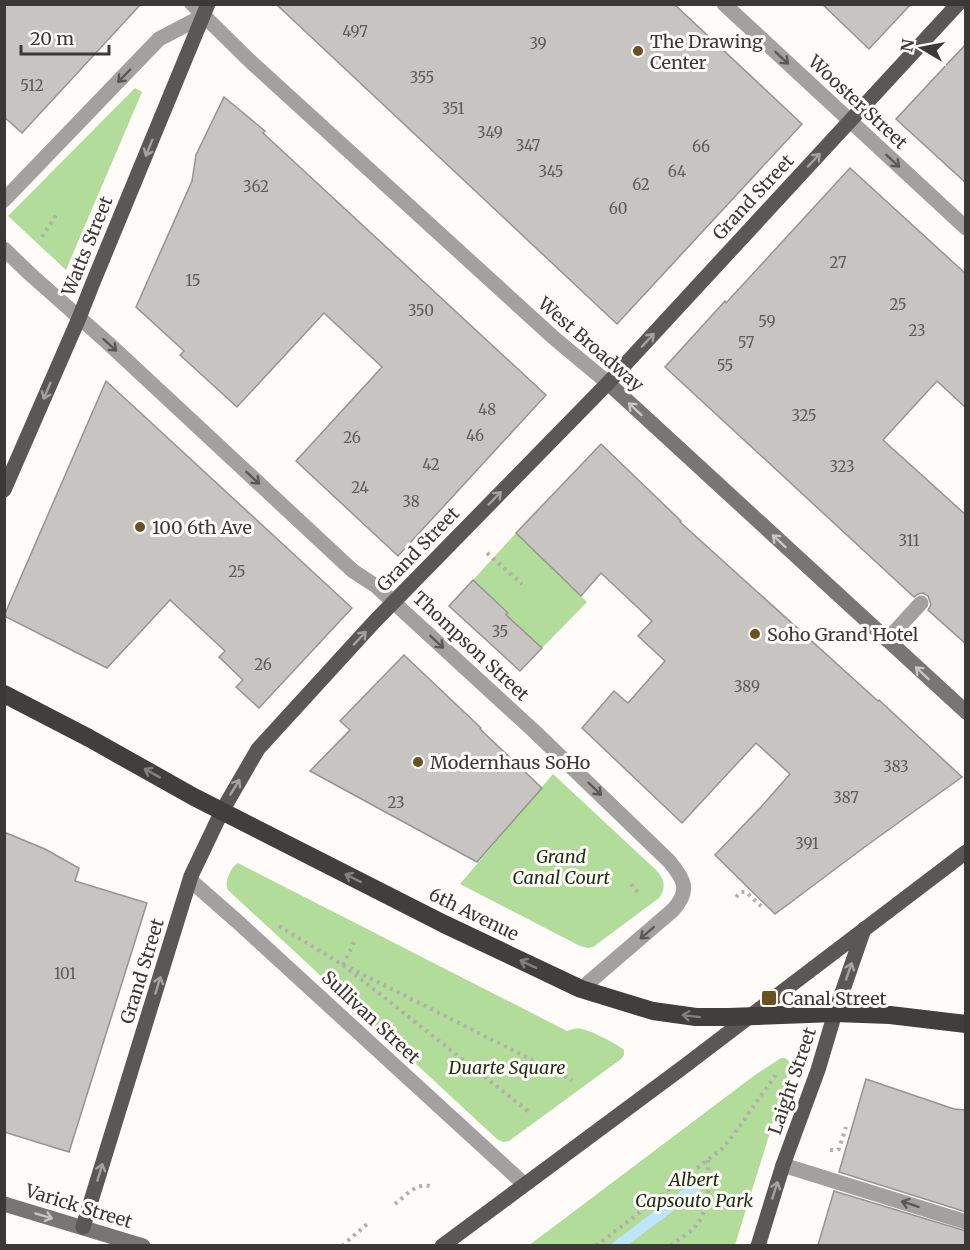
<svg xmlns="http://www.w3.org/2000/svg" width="970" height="1250" font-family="Merriweather,serif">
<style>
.green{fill:#b1dc99}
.water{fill:#bee5fa}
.building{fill:#c8c4c2;stroke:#969391;stroke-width:1.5}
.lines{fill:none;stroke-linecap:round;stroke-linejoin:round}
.path{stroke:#b2b0ad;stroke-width:4;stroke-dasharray:3 4.5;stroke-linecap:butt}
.lane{stroke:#a2a1a0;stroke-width:15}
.street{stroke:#a2a1a0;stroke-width:15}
.secondary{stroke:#787675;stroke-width:15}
.primary{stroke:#5a5756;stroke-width:15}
.highway{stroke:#413e3d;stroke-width:18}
.oneway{stroke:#5a5857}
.oneway2{stroke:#a4a19f}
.oneway3{stroke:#c8c6c4}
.oneway4{stroke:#83807e}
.poi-dot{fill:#695222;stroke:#fefbf8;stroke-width:2}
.labels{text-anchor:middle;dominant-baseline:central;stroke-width:6;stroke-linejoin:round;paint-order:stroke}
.number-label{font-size:15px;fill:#5e5c5a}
.poi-label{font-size:18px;fill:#3b3938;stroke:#fefbf8;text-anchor:start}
.street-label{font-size:18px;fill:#3b3938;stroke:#fefbf8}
.park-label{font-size:18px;font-style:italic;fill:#1c300f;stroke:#fefbf8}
</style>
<rect width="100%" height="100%" fill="#fefbf8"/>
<!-- green -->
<path class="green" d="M135,88l7,4 -76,178 -58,-54z
M516,533l71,69 -45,46 -36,-33 2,-3 -35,-32z
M553,774l102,95c9,9 12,18 4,29l-66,49 -5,1 -8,-2 -120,-62z
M238,863l329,168c5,-2 9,-3 15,-2 10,2 35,15 42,21v5l-3,4 -112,82 -6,1 -6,-3 -269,-249c-4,-8 2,-22 10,-27z
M781,1058h4l4,3v10l-54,174 -207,1 227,-171z"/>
<!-- water -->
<path class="water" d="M694,1181l7,9 -73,55h-18z"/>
<!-- building -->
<path class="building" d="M4,4h137l-119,129 -18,-16z
M276,4h398l128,120 -185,200z
M822,4h89l-42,45z
M966,44v139l-70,-64z
M224,97l41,34 -2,2 283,262 -148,161 -102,-95 86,-94 -58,-54 -87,94 -57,-52 4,-4 -48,-44 56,-126 4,-26z
M850,168l116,106v134l-29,-27 -54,59 83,75v129l-38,-34 3,-5 -3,-9 -5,-3 -5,1 -4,3 -249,-230 60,-66 1,2z
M106,381l246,227 -93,100 -23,-21 7,-7 -24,-23 6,-6 -55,-51 -63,68 -103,-52z
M601,444l80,77 -1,1 198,179 1,-1 83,77 -96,69 -91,68 -60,-59 46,-48 29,-33 -34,-31 -74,80 -100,-95 32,-37 14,12 37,-42 -27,-25 14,-15 -51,-48 -20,23 -65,-63z
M473,580l35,33 -2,2 36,33 -22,23 -71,-65z
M404,655l77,73 -1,1 62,59 -65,74 -167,-91 40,-41 -10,-9z
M4,832l41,17 34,19 -4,13 72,22 -78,249 -65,-20z
M866,1079l88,30 12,1v102l-127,-40z
M834,1191l132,40v14h-148z"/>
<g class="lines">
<!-- path -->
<path class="path" d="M42,237l14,-22
M487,553l35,31
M631,884l9,11
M736,897l5,-5h5l16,15
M279,926l64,39 186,147
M343,965l13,-27
M350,968l222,112
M830,1150h7l2,-1 7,-22
M395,1204c11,-9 23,-23 37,-17
M342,1246l25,-22
M596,1246l127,-98 11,-14 43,-61
M671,1246c7,-7 16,-11 23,-18 16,-17 15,-46 14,-68"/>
<!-- lane -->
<path class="lane" d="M887,640l34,-37"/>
<!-- street -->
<path class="street" d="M192,4l58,57 304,277 54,45
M724,4l242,224
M4,200l155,-161 44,-23
M4,249l26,25 78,69 245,228 23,15 158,145 135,130c15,18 22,29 4,49l-92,79
M190,880l49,43 285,261
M783,1165l183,57"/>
<!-- secondary -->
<path class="secondary" d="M608,383l358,329
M4,1204l139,42"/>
<!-- primary -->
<path class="primary" d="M4,490l75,-172 13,-33 116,-281
M83,1227l108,-351 31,-65 36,-62 117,-128 233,-238 350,-379
M442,1246l240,-178 284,-216
M758,1246l25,-81 35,-95 17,-57 29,-84"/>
<!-- highway -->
<path class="highway" d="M4,694l85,44 105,59 250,127 137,65 72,22 43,6h32l107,-4 55,2 76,9"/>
</g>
<!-- one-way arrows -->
<defs><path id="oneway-shaft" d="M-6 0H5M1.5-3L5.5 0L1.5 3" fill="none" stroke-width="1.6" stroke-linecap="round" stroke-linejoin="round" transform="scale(1.5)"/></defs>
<g class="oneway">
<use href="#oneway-shaft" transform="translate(782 58) rotate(43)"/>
<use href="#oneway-shaft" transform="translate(124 76) rotate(134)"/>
<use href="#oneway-shaft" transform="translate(893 161) rotate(43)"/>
<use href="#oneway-shaft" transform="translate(110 345) rotate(42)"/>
<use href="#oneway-shaft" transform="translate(253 478) rotate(43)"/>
<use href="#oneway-shaft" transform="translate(437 642) rotate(43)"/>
<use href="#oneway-shaft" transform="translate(595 789) rotate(44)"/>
<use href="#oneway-shaft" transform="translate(647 933) rotate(139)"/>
<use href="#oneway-shaft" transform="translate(910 1204) rotate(-162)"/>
</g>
<g class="oneway2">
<use href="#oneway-shaft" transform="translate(149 148) rotate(112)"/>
<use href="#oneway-shaft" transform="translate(814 160) rotate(-47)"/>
<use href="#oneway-shaft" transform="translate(648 340) rotate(-47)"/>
<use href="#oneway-shaft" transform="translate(47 391) rotate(113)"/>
<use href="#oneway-shaft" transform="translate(495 498) rotate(-46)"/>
<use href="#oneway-shaft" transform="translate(360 638) rotate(-47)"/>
<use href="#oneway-shaft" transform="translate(235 787) rotate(-59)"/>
<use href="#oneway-shaft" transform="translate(849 971) rotate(-71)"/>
<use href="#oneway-shaft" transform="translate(158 985) rotate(-73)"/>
<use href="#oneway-shaft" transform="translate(100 1172) rotate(-73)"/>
<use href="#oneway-shaft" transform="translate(775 1190) rotate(-72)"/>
</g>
<g class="oneway3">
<use href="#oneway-shaft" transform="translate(635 409) rotate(-137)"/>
<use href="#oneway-shaft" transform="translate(779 541) rotate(-137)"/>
<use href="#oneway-shaft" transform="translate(922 673) rotate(-137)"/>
<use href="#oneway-shaft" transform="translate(44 1216) rotate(17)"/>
</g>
<g class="oneway4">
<use href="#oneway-shaft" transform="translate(152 773) rotate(-151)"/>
<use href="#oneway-shaft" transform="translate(353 878) rotate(-153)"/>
<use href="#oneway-shaft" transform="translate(528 964) rotate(-155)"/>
<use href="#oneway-shaft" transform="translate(691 1016) rotate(-173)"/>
</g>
<!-- markers -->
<g class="poi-dot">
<circle cx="638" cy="51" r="6"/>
<circle cx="140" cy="527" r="6"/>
<circle cx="755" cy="634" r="6"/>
<circle cx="418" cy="762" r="6"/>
<rect x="761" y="990" width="16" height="16" rx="3"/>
</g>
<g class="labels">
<!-- number labels -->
<g class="number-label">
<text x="355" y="31">497</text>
<text x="538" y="43">39</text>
<text x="422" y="77">355</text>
<text x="32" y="85">512</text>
<text x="453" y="108">351</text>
<text x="490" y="132">349</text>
<text x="528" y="145">347</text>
<text x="701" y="146">66</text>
<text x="551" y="171">345</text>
<text x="677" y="171">64</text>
<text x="641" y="184">62</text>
<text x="256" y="186">362</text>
<text x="618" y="208">60</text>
<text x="838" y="262">27</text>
<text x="193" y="280">15</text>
<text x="898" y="304">25</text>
<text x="421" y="310">350</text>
<text x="767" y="321">59</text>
<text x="917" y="330">23</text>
<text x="746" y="342">57</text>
<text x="725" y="365">55</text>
<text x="487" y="409">48</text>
<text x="804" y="415">325</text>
<text x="475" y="435">46</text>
<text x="352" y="437">26</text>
<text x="431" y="464">42</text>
<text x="842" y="466">323</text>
<text x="360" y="487">24</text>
<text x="411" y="501">38</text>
<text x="909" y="540">311</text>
<text x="237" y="571">25</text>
<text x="500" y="631">35</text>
<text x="263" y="664">26</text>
<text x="747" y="686">389</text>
<text x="896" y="766">383</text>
<text x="846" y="797">387</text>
<text x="396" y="802">23</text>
<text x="807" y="843">391</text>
<text x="65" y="973">101</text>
</g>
<!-- poi labels -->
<g class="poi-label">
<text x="650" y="41">The Drawing<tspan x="650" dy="21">Center</tspan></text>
<text x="152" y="527">100 6th Ave</text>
<text x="767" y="634">Soho Grand Hotel</text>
<text x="430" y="762">Modernhaus SoHo</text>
<text x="782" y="998">Canal Street</text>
</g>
<!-- street labels -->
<g class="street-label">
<text transform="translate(858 102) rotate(43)">Wooster Street</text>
<text transform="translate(753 197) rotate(-47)">Grand Street</text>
<text transform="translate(87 246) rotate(-68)">Watts Street</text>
<text transform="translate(591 344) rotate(41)">West Broadway</text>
<text transform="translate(418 549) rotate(-46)">Grand Street</text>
<text transform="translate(471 646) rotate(43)">Thompson Street</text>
<text transform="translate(474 914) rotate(26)">6th Avenue</text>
<text transform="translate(142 971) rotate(-73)">Grand Street</text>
<text transform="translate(371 1017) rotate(43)">Sullivan Street</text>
<text transform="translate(792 1081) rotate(-71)">Laight Street</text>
<text transform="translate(79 1206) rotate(17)">Varick Street</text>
</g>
<!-- park labels -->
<g class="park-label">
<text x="561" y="856">Grand<tspan x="561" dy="21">Canal Court</tspan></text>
<text x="507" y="1067">Duarte Square</text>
<text x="694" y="1179">Albert<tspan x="694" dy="21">Capsouto Park</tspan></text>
</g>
</g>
<!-- border -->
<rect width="970" height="1250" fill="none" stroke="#3b3938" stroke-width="12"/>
<!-- north arrow -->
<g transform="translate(922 48) rotate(280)" stroke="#fefbf8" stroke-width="4.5" paint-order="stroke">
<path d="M0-4.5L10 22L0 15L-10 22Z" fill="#3b3938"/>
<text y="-9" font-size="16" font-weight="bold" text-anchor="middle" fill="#3b3938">N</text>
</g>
<!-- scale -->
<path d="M21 45v9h88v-9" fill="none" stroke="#3b3938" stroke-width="3"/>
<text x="30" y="45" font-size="18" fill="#3b3938" stroke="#fefbf8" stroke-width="4.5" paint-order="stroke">20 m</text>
</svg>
